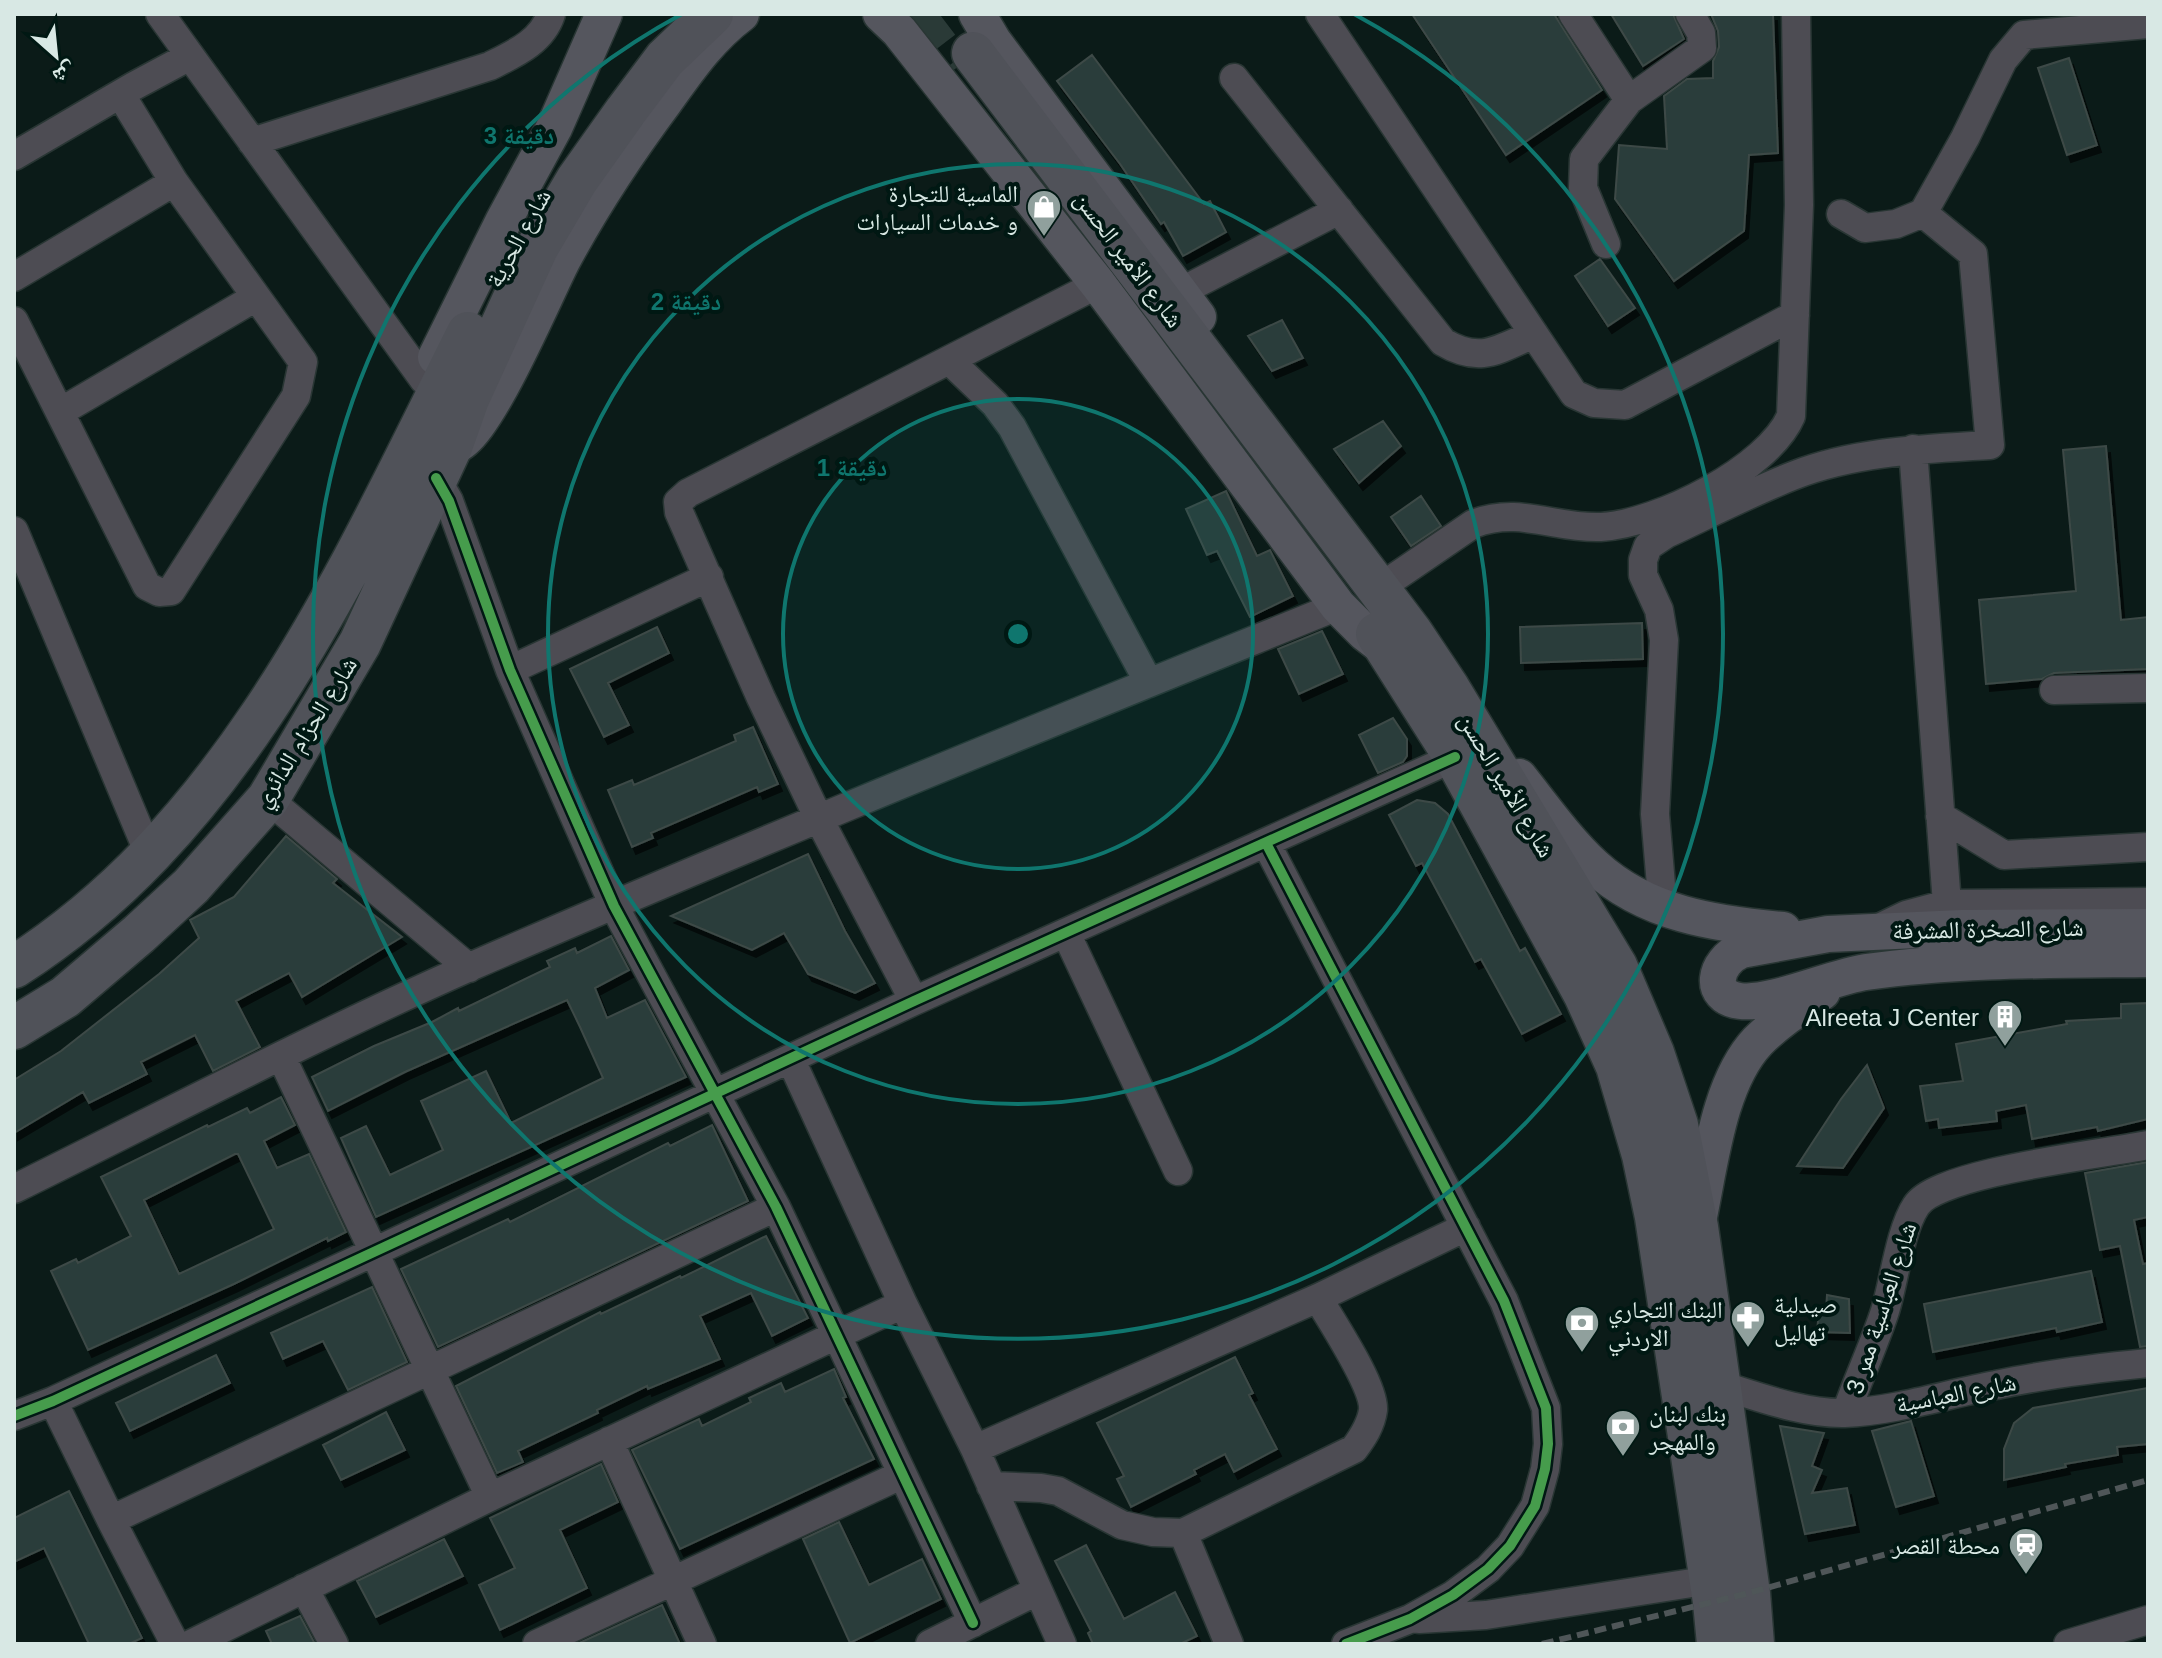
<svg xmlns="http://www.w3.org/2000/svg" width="2162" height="1658" font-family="Arial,'Noto Naskh Arabic',sans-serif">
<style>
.building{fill:#2c3d3a;stroke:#3d4a47;stroke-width:2;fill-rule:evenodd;filter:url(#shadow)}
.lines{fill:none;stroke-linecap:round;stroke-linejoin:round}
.highway-tunnel{stroke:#2a3a37;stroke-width:42;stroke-dasharray:42 21;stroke-linecap:butt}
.minor-casing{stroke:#293634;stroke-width:31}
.major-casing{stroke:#293634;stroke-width:39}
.highway-casing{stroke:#293634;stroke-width:45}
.minor{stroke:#4d4c53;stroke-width:28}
.major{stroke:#55565e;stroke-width:36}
.highway{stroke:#505259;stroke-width:42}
.rail{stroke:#4f5658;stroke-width:6;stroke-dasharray:12 6;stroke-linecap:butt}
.cycleway-casing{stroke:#001813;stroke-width:15}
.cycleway{stroke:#469c4c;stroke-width:10}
.ring{fill:none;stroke:#0f766e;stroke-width:4}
.labels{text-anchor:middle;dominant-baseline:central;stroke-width:8;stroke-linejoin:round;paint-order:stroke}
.poi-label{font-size:24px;fill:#d8e8e4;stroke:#001813;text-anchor:end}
.street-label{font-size:24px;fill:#d8e8e4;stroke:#001813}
.centre{fill:#0f766e;stroke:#001813;stroke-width:4}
.ring-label{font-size:24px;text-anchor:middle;font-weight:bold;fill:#0f766e;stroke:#001813;stroke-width:8;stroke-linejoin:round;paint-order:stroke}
</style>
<defs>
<filter id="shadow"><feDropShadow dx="4" dy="7" stdDeviation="0" flood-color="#0009"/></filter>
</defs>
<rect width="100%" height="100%" fill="#0b1b18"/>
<!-- building -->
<path class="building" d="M1412,14h142l48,76 -96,65z
M1611,14h62l11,25 -41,27z
M1711,14h62l5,139 -29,2 -5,76 -70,50 -59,-82 4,-54 48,4 -3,-53 23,-17 26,-1v-17l6,-14 -1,-16z
M1092,55l112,149 6,-3 16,31 -43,24 -19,-34 -3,2 -41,-60 -63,-83z
M2069,58l28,87 -30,10 -29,-87z
M1600,259l35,49 -27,18 -33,-50z
M1282,320l21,38 -31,13 -24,-35z
M1383,421l18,25 -42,37 -25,-34z
M2106,446l15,174 27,-3v52l-94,4 -12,6 -56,5 -7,-84 97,-9 -13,-141z
M1226,491l31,65 13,-6 23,46 -43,21 -33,-66 -10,4 -21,-46z
M1421,496l20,30 -30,20 -20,-29z
M1642,623l1,36 -122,4 -1,-36z
M657,627l12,26 -61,30 21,42 -25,12 -34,-68z
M1322,631l21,43 -44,20 -21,-45z
M1393,718l14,21v17l-4,6 -25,11 -19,-38z
M753,727l25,57 -19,8 -2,-5 -106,46 2,5 -21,9 -24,-57 24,-10 2,5 102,-44 -2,-6z
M1417,800l18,3 13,11 72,137 5,-3 36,66 -39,20 -41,-75 -6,3 -53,-99 -6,3 -27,-51z
M286,836l51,43 -4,4 69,54 -100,60 -13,-24 -53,28 24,46 -47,24 -18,-36 -54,27 6,12 -58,29 -6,-11 -69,41v-53l47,-29 98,-77 40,-36 -9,-18 44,-23z
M808,854l37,77 30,52 -20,10 -47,-19 -24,-41 -32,17 -81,-34z
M611,936l18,34 -34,18 12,30 38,-18 41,77 -310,140 -35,-79 25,-12 24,49 53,-25 -22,-49 65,-30 25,52 92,-45 -23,-51 -13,-27 -162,72 -77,39 -16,-34 62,-31 58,-24 26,-14 1,3 91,-44 -3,-6 28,-13 2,5z
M2148,1003v116l-50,12 -1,-4 -65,12 -6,-34 -30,6 1,10 -58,7 -1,-9 -12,2 -6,-35 43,-5 -7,-37 111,-20 -1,-3 55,-3v-14z
M1867,1065l17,43 -41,60 -46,-2 44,-67z
M281,1097l14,28 -31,16 13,27 32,-14 37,78 -18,9 -1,-3 -93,46 -146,66 -37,-79 25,-12 2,4 53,-27 -30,-59 106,-52 1,2 39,-19 3,5zM235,1154h3l36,75 -95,45 -35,-74z
M712,1125l36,76 -310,146 -37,-78 107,-50 2,3 158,-79 2,3z
M2148,1162v55l-14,3 9,44 5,-1v83l-8,1 -20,-101 -20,4 -15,-77z
M766,1236l42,82 -36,18 -21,-43 -51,23 20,43 -72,30 -1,-3 -50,24 1,3 -80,38 5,11 -26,11 -41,-87 144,-74 1,2 79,-38 1,2z
M2091,1271l11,51 -45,10 -1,-4 -123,24 -9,-48z
M372,1287l35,75 -59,28 -25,-49 -40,18 -12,-26z
M1827,1295l22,4 1,34 -33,-1 2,-22h7z
M216,1355l14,28 -100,48 -14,-28z
M1235,1357l18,36 -4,2 28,54 -43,23 -9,-18 -31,16 2,4 -65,33 -14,-28 7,-3 -27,-53z
M834,1369l12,28 -3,1 31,61 -194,90 -48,-99 67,-31 3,7 49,-24 -2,-4 32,-15 4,9z
M2148,1388v56l-31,3 1,8 -53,9 1,3 -62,13v-31l10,-26 19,-15z
M386,1412l19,38 -64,30 -18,-35z
M1911,1421l23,75 -38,11 -24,-76z
M1780,1426l44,7 -12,33 10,4 -10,23 35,-5 8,37 -50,9z
M601,1464l17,38 -58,28 27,58 -87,42 -21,-45 36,-17 -25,-50z
M69,1491l73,147 -13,6h-40l-45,-96 -30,14v-44z
M839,1522l30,63 53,-26 19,40 -91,44 -47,-104z
M444,1539l19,37 -87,41 -19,-36z
M1086,1545l38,74 51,-27 22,44 -17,8h-87l-5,-11 3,-2 -36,-70z
M662,1605l18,39h-103z
M300,1616l15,28h-43l-6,-13z"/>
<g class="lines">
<!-- highway-tunnel -->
<path class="highway-tunnel" d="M913,14l42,55"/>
<defs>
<path id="minor" d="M160,14l264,366
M1320,14l254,380 20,9 31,2 170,-90
M1573,14l56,86 -45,59 -1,29 23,56
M1234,78l209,264c37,22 54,8 91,-8
M1629,100l73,-52 -1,-15 -11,-19
M252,142l238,-76c24,-12 52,-24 61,-52
M14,156l120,-70 56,-30
M1841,214l24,14 31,-4 27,-11 42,-75 38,-78 21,-25 124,-11
M14,277l160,-95
M1180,292l159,-82
M14,321l133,265 12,6 12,-1 125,-195 7,-34 -129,-180 -53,-87
M950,361l45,43 17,23 137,256
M60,412l196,-115
M1913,449l34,455
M436,478l13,23 61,169 104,236 162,301 197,416
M14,531l136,325
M1391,580l82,-56c47,-18 82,5 128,3 57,-3 167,-58 190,-111l8,-211 -3,-191
M510,670l199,-93
M2054,690l94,-2
M268,799l201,169
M1940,816l64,39 144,-8
M1266,843l238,458 42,107 2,36 -3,25 -10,37 -25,40 -22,23 -35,26 -43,24 -64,25
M1663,909l-8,-95 9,-174 -5,-30 -16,-35v-15l5,-14 18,-12c43,-20 85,-42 129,-59 62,-24 131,-26 195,-30l-17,-191 -50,-41
M1881,927l25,-12 41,-11 201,-2
M1066,933l112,238
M914,1001l-95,-182 -58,-121 -82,-186 -1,-10 10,-9 410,-209
M281,1056l209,441
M791,1060l112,244 72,145 87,195
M14,1189c152,-75 302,-154 458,-223 286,-125 576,-242 866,-360
M1720,1385c39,12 84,29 125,28 50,-2 102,-19 151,-28 50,-11 101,-17 152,-22
M53,1401l58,119 64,124
M1846,1413c12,-34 28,-68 39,-102 9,-29 15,-81 31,-105 21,-34 188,-52 232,-61
M14,1416l39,-15 861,-400 541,-244
M609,1441l93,203
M975,1449l343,-151 148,-71
M991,1486l50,2 17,3 64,34 31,7 30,1
M111,1520l665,-313
M304,1588l30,56
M1419,1619l67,-4 225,-35
M191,1644l299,-147 413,-193
M537,1644l364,-169
M930,1644l107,-53
M1229,1644l-46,-111 171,-84c9,-12 17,-24 19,-39 2,-24 -42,-89 -55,-112
M2068,1644l80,-24"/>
<path id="major" d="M881,14l18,17 199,253 240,322 27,27 26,20
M977,14l16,27 205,276
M436,357l68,-137 50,-92 50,-114
M456,445c30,-10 89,-151 106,-184 30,-56 65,-109 103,-160 23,-32 44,-63 76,-87
M1519,777c24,30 47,63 75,89 52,48 121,58 189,64
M2148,927l-186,1 -134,6 -87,16c-27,12 -34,47 -1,51 31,4 92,-24 126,-29 93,-13 188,-12 282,-13
M1698,1221c12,-55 20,-138 60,-180 19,-19 42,-34 64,-49"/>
<path id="highway" d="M973,53l438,579 38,57 167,277 37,87 24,72 20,102 52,366 4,51
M1377,634l78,123 130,238 32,71 26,89 13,62 58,385 4,42
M14,967c226,-144 338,-403 454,-634
M14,1028l51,-31 74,-63 52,-48 77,-87 92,-156 91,-196 17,-48 69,-151 40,-68 49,-69 39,-52 47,-45"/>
</defs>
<!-- minor casing -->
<use href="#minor" class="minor-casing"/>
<!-- major casing -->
<use href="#major" class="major-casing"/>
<!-- highway casing -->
<use href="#highway" class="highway-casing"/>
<!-- minor -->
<use href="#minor" class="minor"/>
<!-- major -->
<use href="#major" class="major"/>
<!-- highway -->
<use href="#highway" class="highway"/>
<!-- rail -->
<path class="rail" d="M1542,1644l207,-51 399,-113"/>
<defs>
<path id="cycleway" d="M436,478l13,23 61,169 104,236 162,301 197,416
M1266,843l238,458 42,107 2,36 -3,25 -10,37 -25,40 -22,23 -35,26 -43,24 -64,25
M14,1416l39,-15 861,-400 541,-244"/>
</defs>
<!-- cycleway casing -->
<use href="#cycleway" class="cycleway-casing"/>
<!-- cycleway -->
<use href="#cycleway" class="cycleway"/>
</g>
<!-- distance rings -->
<circle cx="1018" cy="634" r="235" fill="#0f766e" fill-opacity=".12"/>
<g class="ring">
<circle cx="1018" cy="634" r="235"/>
<circle cx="1018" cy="634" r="470"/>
<path d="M1354 14A705 705 0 1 1 682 14"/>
</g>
<!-- icons -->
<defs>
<symbol id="shop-pin" viewBox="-11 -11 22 30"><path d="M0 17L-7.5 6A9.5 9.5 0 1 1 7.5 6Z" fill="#90a09d" stroke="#001813"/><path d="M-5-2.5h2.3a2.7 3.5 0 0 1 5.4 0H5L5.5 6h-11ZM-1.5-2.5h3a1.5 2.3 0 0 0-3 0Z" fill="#fff"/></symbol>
<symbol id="building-pin" viewBox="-11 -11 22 30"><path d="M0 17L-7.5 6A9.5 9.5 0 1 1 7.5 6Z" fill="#90a09d" stroke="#001813"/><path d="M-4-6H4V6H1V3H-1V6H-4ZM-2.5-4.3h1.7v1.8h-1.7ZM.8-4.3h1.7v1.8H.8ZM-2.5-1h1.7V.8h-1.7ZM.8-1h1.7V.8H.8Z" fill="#fff"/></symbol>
<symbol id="pharmacy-pin" viewBox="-11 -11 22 30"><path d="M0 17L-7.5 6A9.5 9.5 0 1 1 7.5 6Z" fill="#90a09d" stroke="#001813"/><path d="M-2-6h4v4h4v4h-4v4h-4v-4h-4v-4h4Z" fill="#fff"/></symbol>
<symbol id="bank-pin" viewBox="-11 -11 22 30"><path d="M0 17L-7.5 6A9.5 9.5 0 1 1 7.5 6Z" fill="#90a09d" stroke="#001813"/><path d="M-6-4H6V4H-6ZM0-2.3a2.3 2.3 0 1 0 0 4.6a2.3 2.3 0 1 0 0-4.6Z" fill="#fff"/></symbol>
<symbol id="station-pin" viewBox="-11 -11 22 30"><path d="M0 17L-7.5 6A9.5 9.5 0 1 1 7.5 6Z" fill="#90a09d" stroke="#001813"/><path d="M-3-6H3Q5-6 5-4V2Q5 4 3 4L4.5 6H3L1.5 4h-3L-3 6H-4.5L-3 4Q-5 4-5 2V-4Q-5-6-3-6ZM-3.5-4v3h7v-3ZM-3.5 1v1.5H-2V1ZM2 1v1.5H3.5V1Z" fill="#fff"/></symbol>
</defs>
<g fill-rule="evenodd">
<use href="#shop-pin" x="1024" y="187" width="40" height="54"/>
<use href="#building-pin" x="1985" y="997" width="40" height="54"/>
<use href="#pharmacy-pin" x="1728" y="1298" width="40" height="54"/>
<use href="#bank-pin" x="1562" y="1303" width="40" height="54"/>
<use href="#bank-pin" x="1603" y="1407" width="40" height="54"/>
<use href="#station-pin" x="2006" y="1525" width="40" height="54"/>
</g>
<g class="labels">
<!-- poi labels -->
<g class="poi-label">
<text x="1018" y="193">الماسية للتجارة<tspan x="1018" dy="28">و خدمات السيارات</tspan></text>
<text x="1979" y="1017">Alreeta J Center</text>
<text x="1774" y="1304" text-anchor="start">صيدلية<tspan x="1774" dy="28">تهاليل</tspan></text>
<text x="1608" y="1309" text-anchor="start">البنك التجاري<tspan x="1608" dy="28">الاردني</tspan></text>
<text x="1649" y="1413" text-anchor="start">بنك لبنان<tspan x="1649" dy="28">والمهجر</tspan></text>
<text x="2000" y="1545">محطة القصر</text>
</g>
<!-- street labels -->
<g class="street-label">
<text transform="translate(518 238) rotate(-61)">شارع الحرية</text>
<text transform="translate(1129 259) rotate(53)">شارع الأمير الحسن</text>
<text transform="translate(305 732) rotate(-58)">شارع الحزام الدائري</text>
<text transform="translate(1507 785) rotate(59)">شارع الأمير الحسن</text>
<text transform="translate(1988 929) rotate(-1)">شارع الصخرة المشرفة</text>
<text transform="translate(1881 1308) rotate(-72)">شارع العباسية ممر 3</text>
<text transform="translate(1956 1393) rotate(-11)">شارع العباسية</text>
</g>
</g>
<circle cx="1018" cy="634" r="12" class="centre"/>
<g class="ring-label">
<text x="519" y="144">3 دقيقة</text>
<text x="686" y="310">2 دقيقة</text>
<text x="852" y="476">1 دقيقة</text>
</g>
<!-- border -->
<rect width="2162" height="1658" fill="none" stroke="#d8e8e4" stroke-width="32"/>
<!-- north arrow -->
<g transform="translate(56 56) rotate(153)" stroke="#001813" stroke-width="6" paint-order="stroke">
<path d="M0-6L14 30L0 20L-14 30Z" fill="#d8e8e4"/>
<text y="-12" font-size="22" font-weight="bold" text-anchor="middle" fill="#d8e8e4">ش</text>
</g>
</svg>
